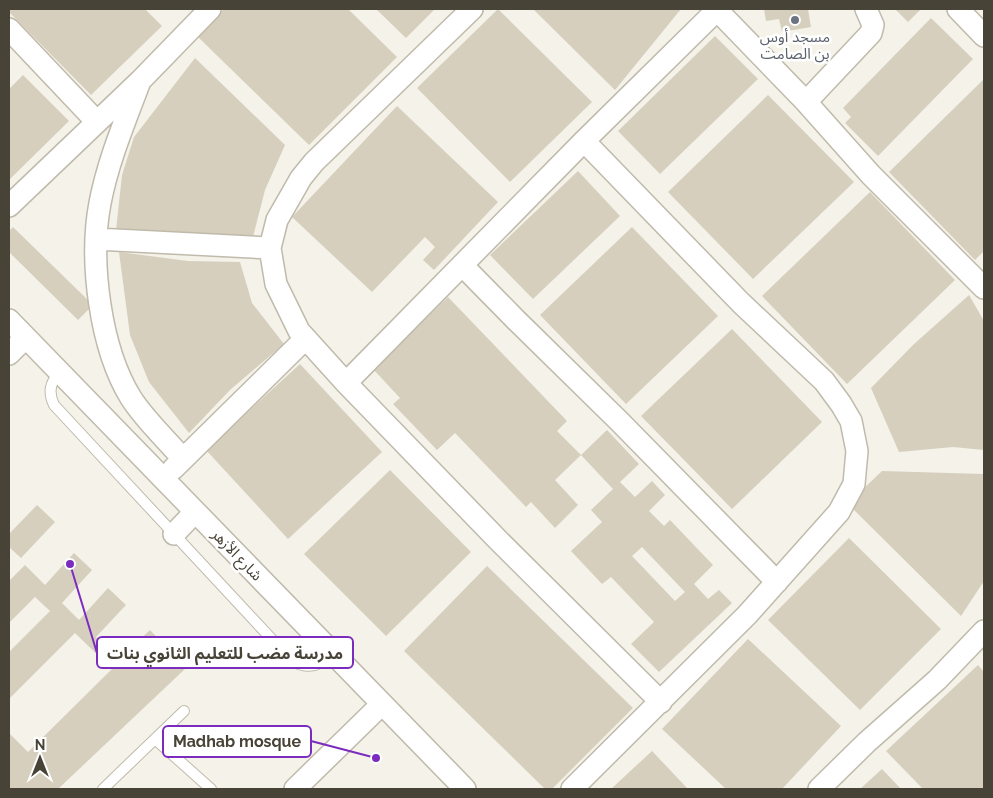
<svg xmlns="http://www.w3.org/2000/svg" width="993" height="798" font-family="Raleway,'Noto Sans Arabic',sans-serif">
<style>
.building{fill:#d6cfbe;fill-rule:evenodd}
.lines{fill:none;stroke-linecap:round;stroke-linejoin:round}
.lane-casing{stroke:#c0baab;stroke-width:12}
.street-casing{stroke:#c0baab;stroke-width:24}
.lane{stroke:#fff;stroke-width:10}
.street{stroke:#fff;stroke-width:21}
.worship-dot{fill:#6b7280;stroke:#fff;stroke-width:2}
.labels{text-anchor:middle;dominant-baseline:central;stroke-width:5;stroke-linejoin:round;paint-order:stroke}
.worship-label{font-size:15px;fill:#5b616d;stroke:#fff}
.street-label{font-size:15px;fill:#484337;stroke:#fff}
.leader{fill:none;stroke:#7b2cbf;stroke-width:2}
.callout-dot{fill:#7b2cbf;stroke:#fff;stroke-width:2}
.callout{fill:#fff;stroke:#7b2cbf;stroke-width:2}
.callout-label{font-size:16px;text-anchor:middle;font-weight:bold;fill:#484337}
</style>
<rect width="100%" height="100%" fill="#f4f2e9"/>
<!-- building -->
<path class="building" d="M9,9h136l17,17 -71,69 -82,-83z
M224,9h124l49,48 -88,88 -112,-109z
M376,9h59l-29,29z
M498,9l94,93 -82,80 -93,-94z
M533,9h148l-66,81z
M764,9h44l3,18 -29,5 -3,-13 -13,2z
M895,9h26l-13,13z
M931,18l42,41 -95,97 -33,-33 6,-6 -8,-9z
M715,36l43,43 -98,95 -42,-43z
M195,58l90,87 -20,45 -12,47 -73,-5 -64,-2 6,-55 12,-38z
M23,75l46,46 -60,59v-91z
M984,79v172l-9,9 -86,-88z
M768,95l86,87 -101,97 -85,-87z
M397,106l101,96 -64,68 -11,-10 12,-13 -10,-10 -53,55 -80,-75z
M578,171l42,45 -87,83 -43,-44z
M870,192l85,88 -108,104 -85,-88z
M13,227l80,78 -15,15 -69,-68v-21z
M632,227l86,89 -92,88 -86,-89z
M119,252l69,9 52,1 12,41 32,41 -54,46 -41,43 -40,-51 -19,-47z
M969,295l15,26v129l-31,-3 -54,5 -28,-64 42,-43z
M448,297l119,124 -10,10 24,24 -26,25 23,25 -23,23 -24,-26 -5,5 -71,-74 -18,17 -44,-46 7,-6 -27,-29z
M732,329l90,93 -90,87 -91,-93z
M300,364l82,88 -94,87 -82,-89z
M607,430l32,34 -19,18 15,15 17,-16 13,14 -16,16 15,15 6,-6 43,45 -19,19 14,15 11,-9 13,13 -73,69 -28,-28 23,-22 -43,-45 -9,7 -31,-33 31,-29 -11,-12 22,-21 -32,-34zM642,547l43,45 -10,9 -43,-45z
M390,470l81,82 -85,84 -82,-82z
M882,471l102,3v107l-23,35 -109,-108 9,-17z
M37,505l18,17 -34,36 -12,-11v-13z
M849,538l92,91 -81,81 -92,-90z
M74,553l18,17 -30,33 17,17 29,-32 18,17 -30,32 22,23 32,-30 36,38 -128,121h-49v-26l1,-1 -1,-2v-27l19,19 84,-83 -37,-36 -66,66v-47l41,-41 -15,-14 -26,26v-42l16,-16 20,20z
M487,566l146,142 -81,81h-7l-141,-138z
M748,639l93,87 -59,63h-56l-64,-60z
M978,665l6,7v117h-61l-37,-38z
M652,751l36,38h-77z
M882,769l19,20h-41z"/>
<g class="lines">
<defs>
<path id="lane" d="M59,373c-9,10 -11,19 -5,32l238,256c15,8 28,6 40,-7
M155,739l56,50
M103,789l81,-78"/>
<path id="street" d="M472,9l-158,153 -13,16 -24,42 -7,28 6,36 23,47 47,52 153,158 162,161
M716,9l90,93 65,73 113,113
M958,9l26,27
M9,29l88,93
M140,81c-15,40 -32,80 -40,122 -11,58 0,145 31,195 14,22 35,41 52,61
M806,102l65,-69 2,-8 -7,-16
M9,206l131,-125 70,-72
M96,239l174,9
M462,265l54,55 103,101 158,161
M9,320l456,469
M9,354l16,-16
M346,383l238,-242 134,-132
M173,469l132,-130
M174,534l21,-22
M295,789l87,-85
M572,789l175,-174 92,-103 15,-28 3,-33 -6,-30 -10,-17 -17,-23 -83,-78 -157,-162
M819,789l48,-47 70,-62 47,-49"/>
</defs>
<!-- lane casing -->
<use href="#lane" class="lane-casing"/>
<!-- street casing -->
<use href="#street" class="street-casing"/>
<!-- lane -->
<use href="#lane" class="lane"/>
<!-- street -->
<use href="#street" class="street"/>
</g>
<!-- markers -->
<circle class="worship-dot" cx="795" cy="20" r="5"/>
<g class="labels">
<!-- worship labels -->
<g class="worship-label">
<text x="795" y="37">مسجد أوس<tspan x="795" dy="17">بن الصامت</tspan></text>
</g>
<!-- street labels -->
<g class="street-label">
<text transform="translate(237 555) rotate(46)">شارع الأزهر</text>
</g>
</g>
<!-- callouts -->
<path class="leader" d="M70 564L97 653M376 758L311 741"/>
<g class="callout-dot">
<circle cx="70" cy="564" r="5"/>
<circle cx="376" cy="758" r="5"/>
</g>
<g class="callout">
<rect x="97" y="637" width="256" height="31" rx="5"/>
<rect x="163" y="726" width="148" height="31" rx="5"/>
</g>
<g class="callout-label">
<text x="225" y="659">مدرسة مضب للتعليم الثانوي بنات</text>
<text x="237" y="747">Madhab mosque</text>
</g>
<!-- border -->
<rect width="993" height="798" fill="none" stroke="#484337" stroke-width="20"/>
<!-- north arrow -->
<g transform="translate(40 758)" stroke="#ffffff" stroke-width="4" paint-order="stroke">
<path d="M0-4L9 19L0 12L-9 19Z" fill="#484337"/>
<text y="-8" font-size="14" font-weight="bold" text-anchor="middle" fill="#484337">N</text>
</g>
</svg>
